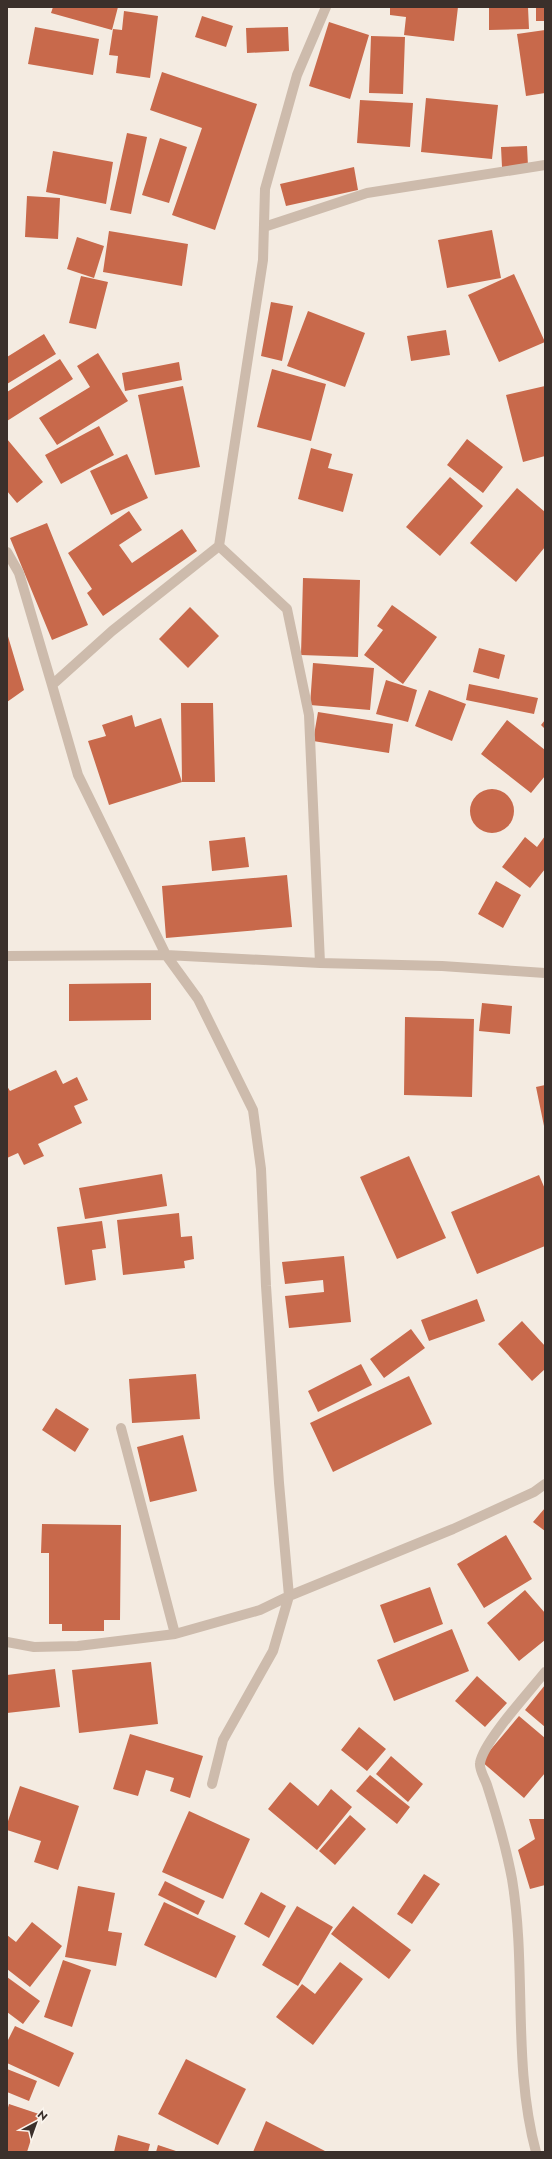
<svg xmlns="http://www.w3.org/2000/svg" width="552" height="2159" font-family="Jost,sans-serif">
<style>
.building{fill:#c8694b}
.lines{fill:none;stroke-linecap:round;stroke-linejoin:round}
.minor{stroke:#cdbbac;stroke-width:10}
</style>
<rect width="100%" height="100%" fill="#f4ebe1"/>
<!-- building -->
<path class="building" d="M53,7h65l-6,23 -61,-17z
M390,7h68l-4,34 -50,-6 2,-18 -16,-2z
M489,7h39l1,22 -40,1z
M536,7h9v14h-9z
M124,11l34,5 -8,62 -34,-5 2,-17 -9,-1 4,-26 9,1z
M202,16l31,10 -7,21 -31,-10z
M329,22l40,13 -19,64 -41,-13z
M35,27l64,12 -6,36 -65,-11z
M288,27l1,24 -42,2 -1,-25z
M545,30v63l-19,3 -9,-62z
M371,36l34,1 -2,57 -34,-1z
M162,72l95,32 -42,126 -43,-15 30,-87 -52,-18z
M426,98l72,7 -6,54 -71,-7z
M360,100l53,3 -3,44 -53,-4z
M127,133l20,4 -16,77 -21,-4z
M160,138l27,9 -18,56 -27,-8z
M527,146l1,20 -26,1 -1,-20z
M53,151l60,11 -7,42 -60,-12z
M354,167l4,23 -72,16 -6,-22z
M27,196l33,2 -2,41 -33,-2z
M492,230l9,48 -54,10 -9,-48z
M109,231l79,13 -6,42 -79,-14z
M77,237l27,9 -10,32 -27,-9z
M514,274l31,68 -46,20 -31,-67z
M81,276l27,6 -12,47 -27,-6z
M271,302l22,4 -11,55 -21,-5z
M308,311l57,22 -20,54 -58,-21z
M446,330l4,25 -39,6 -4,-25z
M44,334l12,20 -49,30v-27z
M98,353l30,48 -71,44 -18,-27 51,-31 -13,-21z
M60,359l13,20 -66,42v-29z
M179,362l3,18 -57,11 -3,-18z
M272,369l54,15 -15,57 -54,-14z
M183,386l17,81 -45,8 -17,-80z
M545,386v70l-22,6 -17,-67z
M99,426l15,29 -53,29 -16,-29z
M7,439l36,43 -26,21 -10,-12z
M467,439l36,28 -20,26 -36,-28z
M311,448l21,6 -4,14 25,6 -10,38 -45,-13z
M127,454l21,44 -37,17 -21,-44z
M450,477l33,29 -43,50 -34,-29z
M517,488l28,24v35l-29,35 -46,-39z
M129,511l13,19 -23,15 13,18 50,-34 15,22 -94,65 -16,-23 5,-4 -24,-36z
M47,523l41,102 -36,15 -42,-102z
M303,578l57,2 -2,77 -57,-2z
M392,605l45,32 -34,47 -39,-29 19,-25 -6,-4z
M190,607l29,29 -31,32 -29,-29z
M7,633l17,57 -17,12z
M479,648l26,7 -6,24 -26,-7z
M313,663l61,5 -4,42 -60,-5z
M386,680l31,10 -9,32 -32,-8z
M469,684l69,14 -4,16 -68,-14z
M429,690l37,14 -14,37 -37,-15z
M181,703h32l2,79h-33z
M318,712l75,12 -4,29 -76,-12z
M132,715l3,12 26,-9 21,64 -73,23 -21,-64 18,-5 -4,-11z
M507,720l38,30v26l-14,17 -50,-39z
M545,720v9l-4,-4z
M470 811a22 22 0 1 1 44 0a22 22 0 1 1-44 0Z
M545,836v33l-15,19 -28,-21 23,-30 12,10z
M245,837l4,30 -37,4 -3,-30z
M287,875l5,52 -126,11 -4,-52z
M496,881l25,14 -18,33 -25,-14z
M151,983v37l-82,1v-37z
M482,1003l30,3 -2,28 -31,-3z
M405,1017l69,2 -2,78 -68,-2z
M56,1070l7,14 14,-7 11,23 -14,6 8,17 -44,21 6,12 -20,9 -6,-12 -11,5v-72l3,5z
M545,1085v41h-1l-8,-39z
M409,1156l37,82 -49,21 -37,-82z
M162,1174l5,32 -82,13 -6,-31z
M539,1175l6,14v57l-68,28 -26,-62z
M179,1213l2,24 11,-1 2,23 -10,2 1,7 -62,7 -6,-55z
M102,1221l4,27 -14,2 4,30 -31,5 -8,-58z
M344,1256l7,66 -62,6 -4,-32 39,-4 -1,-12 -38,4 -3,-22z
M477,1299l8,22 -56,20 -8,-21z
M522,1321l23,25v23l-13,12 -34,-37z
M411,1329l14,19 -41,30 -14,-19z
M361,1364l11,21 -54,27 -10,-21z
M196,1374l4,45 -68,4 -3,-44z
M409,1376l23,48 -99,48 -23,-49z
M56,1408l33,21 -14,23 -33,-22z
M183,1435l14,56 -47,11 -13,-55z
M545,1508v23l-12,-9z
M42,1524l79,1 -1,95h-16v11h-42v-7h-13v-71h-8z
M506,1535l26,44 -48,29 -27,-44z
M430,1587l13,37 -49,19 -14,-38z
M525,1590l20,23v27l-26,21 -32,-38z
M452,1629l17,42 -75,30 -17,-41z
M151,1662l7,62 -79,9 -7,-63z
M55,1669l5,38 -53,6v-38z
M477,1676l30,27 -22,24 -30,-26z
M545,1685v42l-20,-17z
M519,1716l26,22v35l-21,25 -43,-37z
M359,1727l27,22 -19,22 -26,-21z
M130,1734l73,22 -13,42 -20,-7 4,-13 -28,-8 -8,26 -25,-7z
M391,1756l32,28 -15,18 -32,-28z
M370,1775l40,32 -13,17 -41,-33z
M290,1782l28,24 13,-17 21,18 -35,43 -49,-41z
M20,1786l59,20 -21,64 -24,-8 7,-21 -34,-11v-6z
M189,1811l61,28 -27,60 -61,-27z
M350,1815l16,14 -31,36 -16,-14z
M529,1819h16v66l-15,4 -12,-39 17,-11z
M424,1874l16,10 -28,40 -15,-10z
M165,1881l40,20 -7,14 -40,-20z
M78,1886l37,7 -7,38 14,2 -6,33 -51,-9z
M261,1892l25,14 -17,32 -25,-14z
M164,1902l72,34 -20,42 -72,-33z
M297,1906l36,21 -35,59 -36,-21z
M353,1906l58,44 -22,29 -58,-45z
M32,1922l30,24 -32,41 -23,-18v-34l9,7z
M63,1960l28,10 -19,57 -28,-10z
M340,1962l23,17 -50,66 -37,-28 26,-33 13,10z
M7,1977l33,24 -17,23 -16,-12z
M15,2026l59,27 -15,34 -52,-24v-21z
M186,2059l60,30 -28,56 -60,-31z
M7,2069l30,12 -8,20 -22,-9z
M9,2104l30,10 -12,38h-20v-41z
M266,2121l59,30 -72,1z
M118,2135l32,9 -2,8h-34z
M158,2145l21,7h-23z"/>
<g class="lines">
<!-- minor -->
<path class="minor" d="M264,227l103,-34 178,-28
M219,546l68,63 22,106 11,248
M7,552l12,21 33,112
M7,956l159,-1 154,8 122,3 103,7
M121,1428l54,206
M7,1642l27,5 44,-1 97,-12 85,-24 29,-14 164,-67 81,-37 11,-8
M212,1784l11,-44 50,-89 16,-55 -10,-113 -13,-197 -5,-117 -8,-59 -55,-111 -32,-44 -88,-180 -26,-90 60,-54 107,-85 44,-286 2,-71 32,-114 29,-68
M536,2152c-24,-89 -9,-183 -24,-273 -6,-32 -15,-63 -25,-94 -2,-6 -8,-16 -7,-22 3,-21 50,-72 65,-91"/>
</g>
<!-- border -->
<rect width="552" height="2159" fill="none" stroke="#3b302b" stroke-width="16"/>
<!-- north arrow -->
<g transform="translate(36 2123) rotate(41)" stroke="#fbf5ee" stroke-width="3" paint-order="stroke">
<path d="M0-3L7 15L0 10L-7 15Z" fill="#3b302b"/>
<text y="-6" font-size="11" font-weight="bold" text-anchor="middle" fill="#3b302b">N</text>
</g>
</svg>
